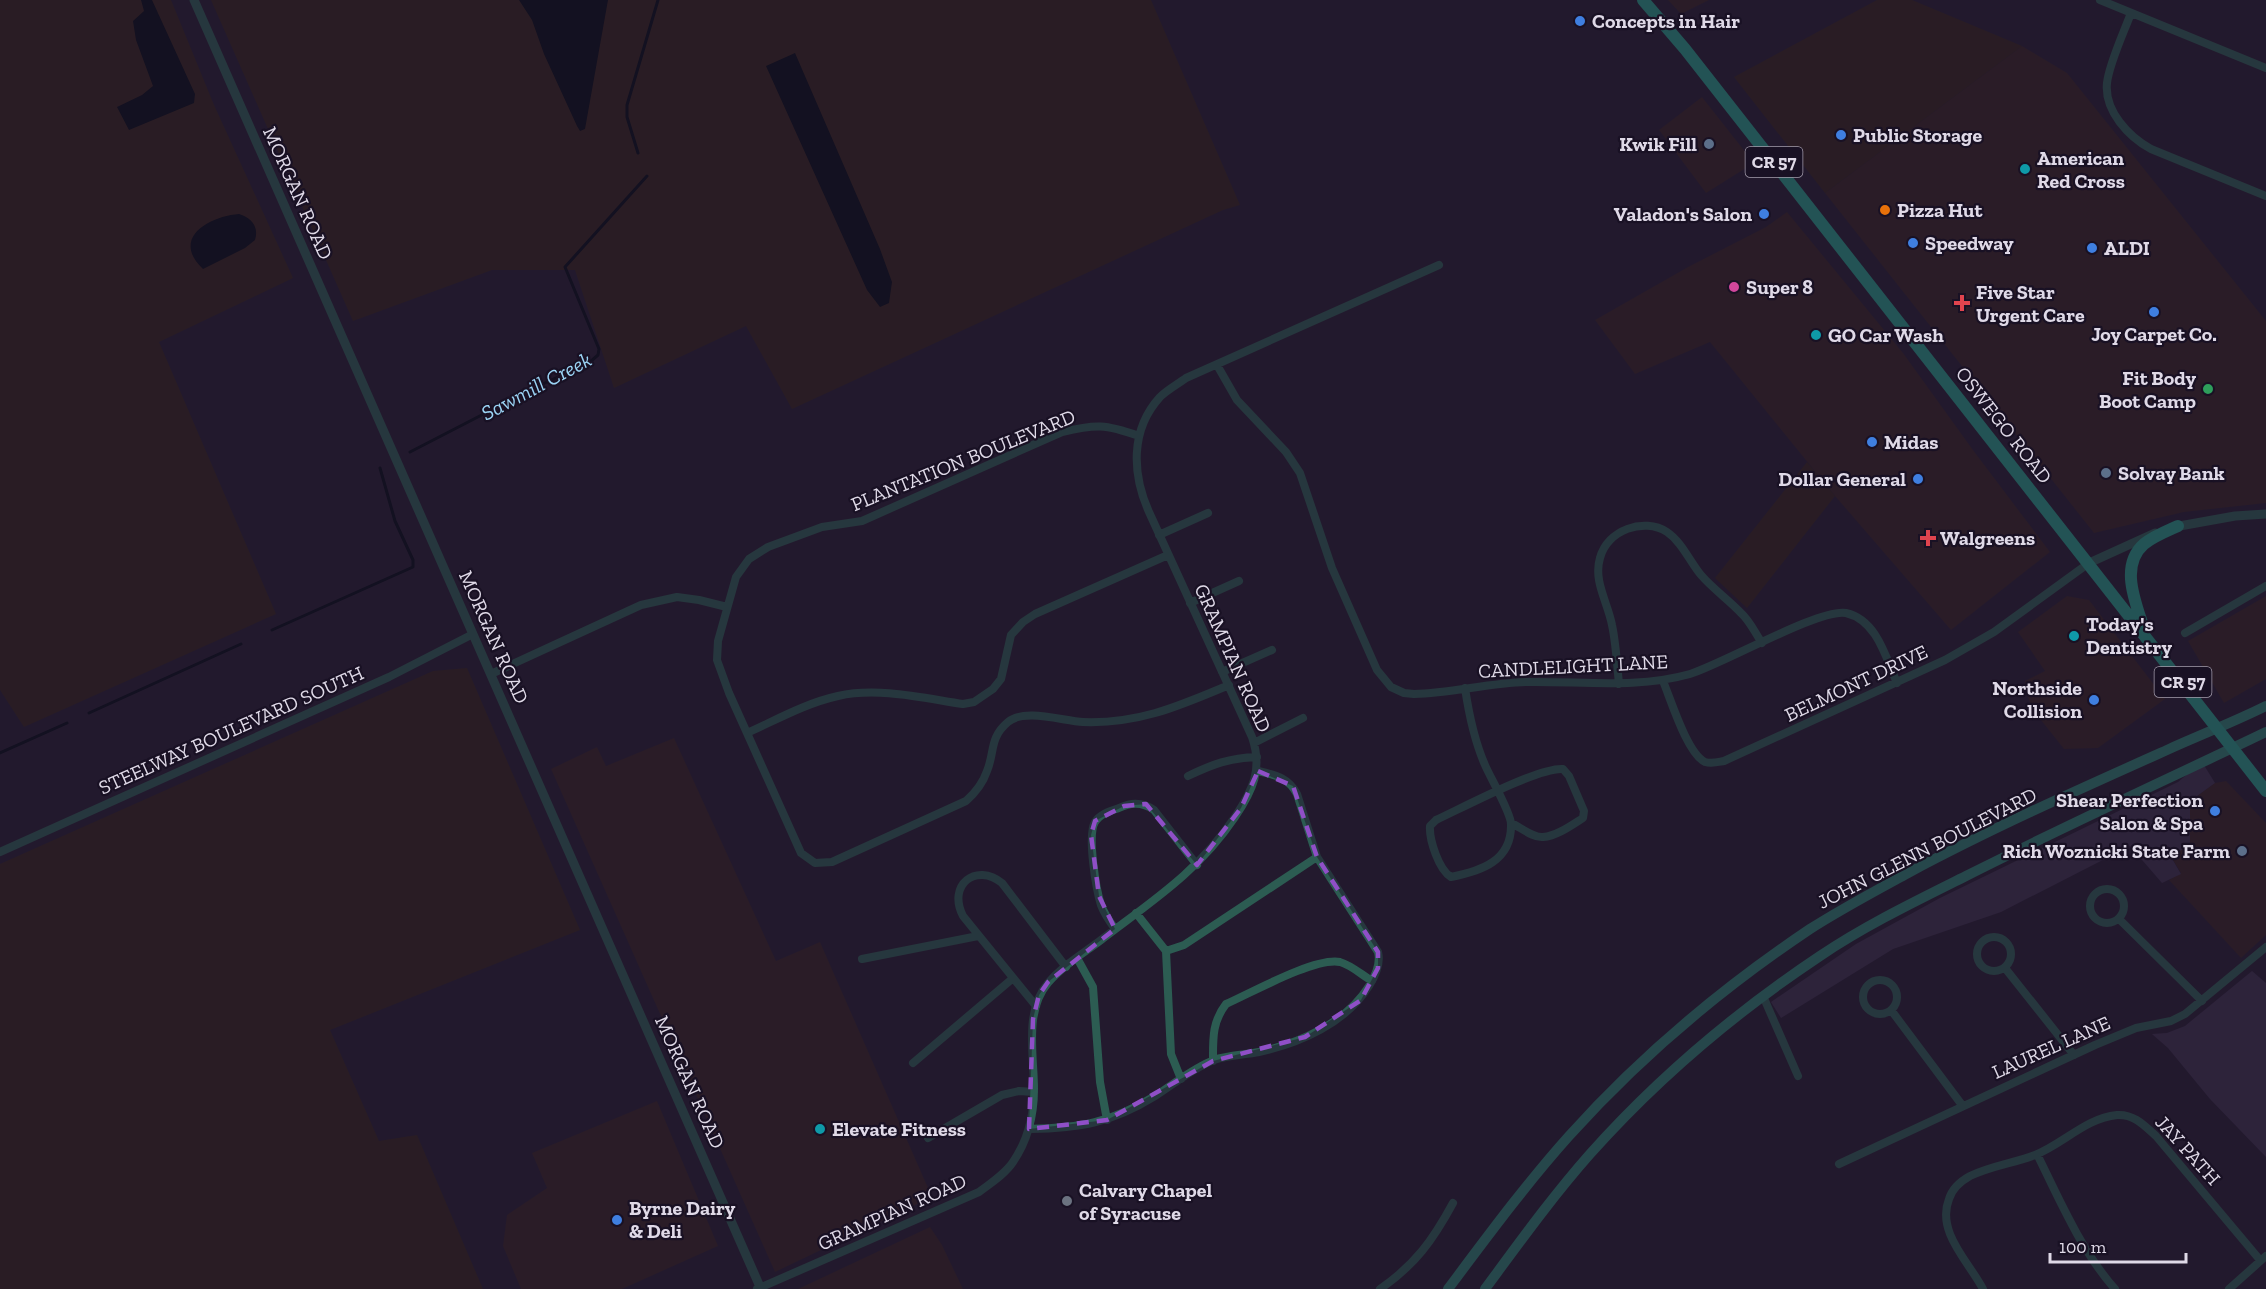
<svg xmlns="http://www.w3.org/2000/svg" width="2266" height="1289" font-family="'Zilla Slab',serif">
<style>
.commercial{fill:#332021}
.industrial{fill:#322119}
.green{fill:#3b2f4b}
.water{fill:#000712}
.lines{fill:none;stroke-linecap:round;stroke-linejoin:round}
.stream{stroke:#000712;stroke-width:3}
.minor{stroke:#2c5c52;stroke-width:8}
.tertiary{stroke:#2c5c52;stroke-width:9}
.secondary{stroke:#2b7f6f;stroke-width:10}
.primary{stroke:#249a85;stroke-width:12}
.marked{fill:none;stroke:#8f4fc7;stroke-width:4.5;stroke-dasharray:12 8;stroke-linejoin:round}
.shop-dot{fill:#3f7fe0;stroke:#191124;stroke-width:2}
.service-dot{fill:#5c6f8a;stroke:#191124;stroke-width:2}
.culture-dot{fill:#0f9aa8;stroke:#191124;stroke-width:2}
.food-dot{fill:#e8710a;stroke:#191124;stroke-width:2}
.hotel-dot{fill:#d1479c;stroke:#191124;stroke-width:2}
.health-dot{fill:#e0444e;stroke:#191124;stroke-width:2}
.leisure-dot{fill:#2e9e5b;stroke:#191124;stroke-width:2}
.worship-dot{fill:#6b7280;stroke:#191124;stroke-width:2}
.labels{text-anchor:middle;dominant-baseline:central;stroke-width:4.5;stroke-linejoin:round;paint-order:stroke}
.shield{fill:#191124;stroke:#a49dac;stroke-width:1.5}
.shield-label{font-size:18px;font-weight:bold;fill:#dfd9e7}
.poi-label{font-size:20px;font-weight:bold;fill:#dfd9e7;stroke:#191124;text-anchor:start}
.street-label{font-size:20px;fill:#dfd9e7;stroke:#191124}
.water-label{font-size:21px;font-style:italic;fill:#9bd4f5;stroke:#191124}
</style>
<rect width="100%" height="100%" fill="#231a2e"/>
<!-- commercial -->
<path class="commercial" d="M1668,0h41l-28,14z
M2022,46l45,27 199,248v182l-82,9 -90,21 -269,-340z
M1702,97l52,66 -48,30 -47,-63z
M1787,212l116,141 70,97 77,102 -99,78 -116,-134 -125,-154 -75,32 -40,-54 93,-53 78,-40z
M2067,596l22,4 76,99 -67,49 -34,1 -31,-39 -8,-20v-9l20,-10 -27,-39z
M2266,596v83l-42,24 -36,-62z
M674,738l102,223 44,-19 112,255 -157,75 -224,-503 46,-22 9,19z
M2226,781l40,42v112l-25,23 -72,-78 12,-7 -10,-16 19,-13v-43l25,-18z
M657,1101l61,145 -96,43h-101l-18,-43 4,-31 40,-27 -15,-35z
M930,1227l12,18 21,44h-165z"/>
<!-- industrial -->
<path class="industrial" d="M0,0h171l43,105 79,173 -134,64 117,272 -252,113 -24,-37z
M211,0h940l89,205 -17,5 -431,199 -46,-83 -132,62 -39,-118h-83l-139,51z
M1877,0h35l110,46 -197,147 -91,-116z
M1807,462l28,34 -88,112 -32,-30z
M467,668l113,262 -250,100 49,111 38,-6 66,154h-483v-425l433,-193z"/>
<!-- green -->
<path class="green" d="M2202,762l13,21 -25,18v43l-19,13 10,17 -19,9 -32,-37 -129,66 -108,37 -112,69 -10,-16 85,-58 84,-46 238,-116z
M2252,971l14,12v174l-56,-58 -42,-51 -16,-14 15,-1 18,-7z"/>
<!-- water -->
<path class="water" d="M141,0h11l43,94 -1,9 -65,27 -12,-23 25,-12 11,-9 -17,-46 -3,-19 11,-10z
M519,0h89l-23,129 -5,2 -3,-5 -33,-72 -12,-34z
M795,53l85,196 12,33 -3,21 -9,4 -13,-17 -101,-224z
M239,214c13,4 20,13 16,26l-10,8 -42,21c-33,-31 7,-53 36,-55z"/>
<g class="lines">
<!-- stream -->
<path class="stream" d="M638,153l-11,-36v-12l31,-105
M410,452l122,-63 58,-27 8,-7 1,-6 -34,-82 82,-91
M272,630l141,-63v-7l-18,-39 -15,-53
M89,713l152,-69
M0,753l67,-30"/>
<!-- minor -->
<path class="minor" d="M2100,0l166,68
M2131,13c-7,19 -22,51 -24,70 -3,28 22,54 44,66l115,47
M1217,365l20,35 49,52 14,21 32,95 45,102 14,17 13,6 10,1c38,-1 75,-11 113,-12 55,-1 110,7 163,-8 33,-10 130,-66 156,-61 31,7 40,45 51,70
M1139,436c-34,-12 -43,-12 -77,-4l-200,89 -40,6 -54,20 -19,12 -13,18 -18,64 -1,19 12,33 72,160 14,10 17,-1 134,-61c9,-8 17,-18 21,-30 8,-19 2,-33 21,-49 16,-14 55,-1 75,0 56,2 96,-16 146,-37
M1159,535l49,-22
M1190,603l49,-22
M2185,633l81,-47
M1222,672l50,-22
M491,674l150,-69 36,-8 22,3 28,7
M1663,681c8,19 24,72 42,81 7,2 13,0 19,-1l221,-101 49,-28 95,-69
M1619,684c-2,-20 -3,-40 -7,-59 -4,-22 -19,-44 -12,-67 7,-28 44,-41 67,-26 15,10 23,30 34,43 12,14 28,25 40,38 9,8 14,20 21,30
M1465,688c4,27 9,52 20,77 5,12 26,48 26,59 1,37 -30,47 -60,53 -12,-7 -22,-37 -21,-51l6,-6c26,-12 103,-53 127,-51l6,7 15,35 -1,7c-11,7 -26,18 -40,19 -10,1 -23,-10 -32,-14
M747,733c29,-13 59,-30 91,-37 40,-9 85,2 125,8l11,-2 19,-13 8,-10 10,-44 12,-13 12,-8 133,-59
M1254,743l49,-25
M1188,776c25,-12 41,-18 69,-19
M0,852l389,-175 84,-43
M2090 906a17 17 0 1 1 34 0a17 17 0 1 1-34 0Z
M1136,913l30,38 5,103 10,25
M2119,919l83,82
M1115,929c-5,-7 -11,-16 -14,-24 -5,-16 -14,-70 -6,-83 5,-8 15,-11 24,-14 12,-6 24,-6 35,2l43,55
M1977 954a17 17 0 1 1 34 0a17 17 0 1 1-34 0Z
M1166,951l18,-6 133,-88
M1077,958l16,29 7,95 7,38
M862,959l116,-23
M2005,968l69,87
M1863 997a17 17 0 1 1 34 0a17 17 0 1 1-34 0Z
M1763,996l35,80
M1036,1006l-73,-90c-16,-31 13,-54 39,-33l64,84
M1891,1010l71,95
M1213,1061c0,-22 -1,-39 13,-57 25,-11 89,-47 114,-42 11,3 22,13 32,19
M913,1063l99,-84
M1029,1129c51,-1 82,-6 126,-33 19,-12 38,-28 59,-36 14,-5 30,-5 45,-8 41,-9 87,-29 110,-66 7,-11 12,-22 9,-34l-61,-95 -20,-63c-9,-17 -22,-19 -39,-23
M928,1138l74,-43 17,-4 15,1
M2037,1154c22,45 45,98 78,135
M1839,1164l256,-119 41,-17 35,-7 14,-7 81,-67
M757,1289l222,-97c12,-9 26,-18 34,-30 15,-22 21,-47 21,-73 0,-34 -10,-78 14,-106 14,-17 36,-30 53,-43 51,-39 97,-68 134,-123 18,-27 28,-48 17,-80l-103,-225c-17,-38 -19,-82 11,-115 7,-7 18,-13 26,-19l253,-113
M1380,1289c35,-24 53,-49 73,-86
M1983,1289c-14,-27 -47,-57 -34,-90 3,-10 12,-18 21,-23 20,-10 44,-13 65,-21 28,-11 51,-37 82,-40 17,-1 27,10 39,21l104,124
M2229,1289l37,-33"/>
<!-- tertiary -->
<path class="tertiary" d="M194,0l567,1289
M2174,527l61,-11 31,-2
M2089,563l66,-30"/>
<!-- secondary -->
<path class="secondary" d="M1448,1289c39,-52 78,-105 121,-153 71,-79 153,-148 241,-207 31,-20 65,-38 98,-56 84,-45 172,-84 259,-123 33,-15 67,-28 99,-44
M1485,1289c34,-46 67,-92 105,-135 67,-75 146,-142 230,-198 46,-31 96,-55 146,-80 99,-50 200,-96 300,-144"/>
<!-- primary -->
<path class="primary" d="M1643,0l42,49 581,742
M2144,629c-8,-26 -25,-63 0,-85 10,-8 23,-13 34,-18"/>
</g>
<!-- marked area -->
<path d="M0 0H2266V1289H0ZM1258,771l35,15 24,71 61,95v16l-17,32 -56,37 -92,24 -106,59 -78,9 4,-110 6,-24 9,-13 67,-53 -16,-33 -8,-61 4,-14 29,-15 22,-2 51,61 44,-57z" fill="#231a2e" fill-opacity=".55" fill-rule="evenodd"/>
<path class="marked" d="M1258,771l35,15 24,71 61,95v16l-17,32 -56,37 -92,24 -106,59 -78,9 4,-110 6,-24 9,-13 67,-53 -16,-33 -8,-61 4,-14 29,-15 22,-2 51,61 44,-57z"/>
<!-- markers -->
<g class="shop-dot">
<circle cx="1580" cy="21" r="6"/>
<circle cx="1841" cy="135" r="6"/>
<circle cx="1764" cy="214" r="6"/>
<circle cx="1913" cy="243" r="6"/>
<circle cx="2092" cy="248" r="6"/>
<circle cx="2154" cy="312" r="6"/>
<circle cx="1872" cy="442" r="6"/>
<circle cx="1918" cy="479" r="6"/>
<circle cx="2094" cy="700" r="6"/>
<circle cx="2215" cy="811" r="6"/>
<circle cx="617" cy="1220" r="6"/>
</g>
<g class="service-dot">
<circle cx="1709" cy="144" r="6"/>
<circle cx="2106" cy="473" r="6"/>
<circle cx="2242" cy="851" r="6"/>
</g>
<g class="culture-dot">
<circle cx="2025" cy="169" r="6"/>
<circle cx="1816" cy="335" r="6"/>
<circle cx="2074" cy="636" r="6"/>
<circle cx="820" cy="1129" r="6"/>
</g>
<circle class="food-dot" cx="1885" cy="210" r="6"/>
<circle class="hotel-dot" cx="1734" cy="287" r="6"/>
<g class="health-dot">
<path d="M1959 294h6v6h6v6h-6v6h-6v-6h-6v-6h6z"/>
<path d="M1925 529h6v6h6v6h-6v6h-6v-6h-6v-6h6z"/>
</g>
<circle class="leisure-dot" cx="2208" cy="389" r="6"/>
<circle class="worship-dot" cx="1067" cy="1201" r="6"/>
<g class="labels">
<!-- shield labels -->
<g class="shield">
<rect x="1745.5" y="147" width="57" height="30" rx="4.5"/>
<rect x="2154.5" y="667" width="57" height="30" rx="4.5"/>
</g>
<g class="shield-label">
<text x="1774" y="162">CR 57</text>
<text x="2183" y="682">CR 57</text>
</g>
<!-- poi labels -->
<g class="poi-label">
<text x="1592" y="21">Concepts in Hair</text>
<text x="1853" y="135">Public Storage</text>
<text x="1697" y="144" text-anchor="end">Kwik Fill</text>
<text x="2037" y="158">American<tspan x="2037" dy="23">Red Cross</tspan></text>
<text x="1897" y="210">Pizza Hut</text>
<text x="1752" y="214" text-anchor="end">Valadon's Salon</text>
<text x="1925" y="243">Speedway</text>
<text x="2104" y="248">ALDI</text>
<text x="1746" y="287">Super 8</text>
<text x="1976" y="292">Five Star<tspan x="1976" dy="23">Urgent Care</tspan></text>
<text x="2154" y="334" text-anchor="middle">Joy Carpet Co.</text>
<text x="1828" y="335">GO Car Wash</text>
<text x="2196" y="378" text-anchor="end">Fit Body<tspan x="2196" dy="23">Boot Camp</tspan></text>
<text x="1884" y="442">Midas</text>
<text x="2118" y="473">Solvay Bank</text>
<text x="1906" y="479" text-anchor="end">Dollar General</text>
<text x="1940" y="538">Walgreens</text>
<text x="2086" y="624">Today's<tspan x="2086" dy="23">Dentistry</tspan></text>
<text x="2082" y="688" text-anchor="end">Northside<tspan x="2082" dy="23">Collision</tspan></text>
<text x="2203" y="800" text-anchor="end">Shear Perfection<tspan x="2203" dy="23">Salon &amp; Spa</tspan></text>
<text x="2230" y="851" text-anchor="end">Rich Woznicki State Farm</text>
<text x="832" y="1129">Elevate Fitness</text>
<text x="1079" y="1190">Calvary Chapel<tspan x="1079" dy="23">of Syracuse</tspan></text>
<text x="629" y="1208">Byrne Dairy<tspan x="629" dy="23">&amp; Deli</tspan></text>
</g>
<!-- street labels -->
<g class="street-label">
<text transform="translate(298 193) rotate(66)">MORGAN ROAD</text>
<text transform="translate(2004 425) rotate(52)">OSWEGO ROAD</text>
<text transform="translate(963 460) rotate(-22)">PLANTATION BOULEVARD</text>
<text transform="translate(494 637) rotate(66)">MORGAN ROAD</text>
<text transform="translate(1233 658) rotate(66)">GRAMPIAN ROAD</text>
<text transform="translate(1573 666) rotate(-3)">CANDLELIGHT LANE</text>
<text transform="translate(1856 683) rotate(-25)">BELMONT DRIVE</text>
<text transform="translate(231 730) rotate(-24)">STEELWAY BOULEVARD SOUTH</text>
<text transform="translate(1927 848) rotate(-27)">JOHN GLENN BOULEVARD</text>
<text transform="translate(2051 1047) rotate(-24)">LAUREL LANE</text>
<text transform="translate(690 1082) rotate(66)">MORGAN ROAD</text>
<text transform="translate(2188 1150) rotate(48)">JAY PATH</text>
<text transform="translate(892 1212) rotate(-24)">GRAMPIAN ROAD</text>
</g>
<!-- water labels -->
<g class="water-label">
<text transform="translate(536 386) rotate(-28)">Sawmill Creek</text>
</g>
</g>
<!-- scale -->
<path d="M2050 1253v9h136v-9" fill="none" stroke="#dfd9e7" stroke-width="3"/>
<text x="2059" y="1253" font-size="18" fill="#dfd9e7" stroke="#191124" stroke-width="4.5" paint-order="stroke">100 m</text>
</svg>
